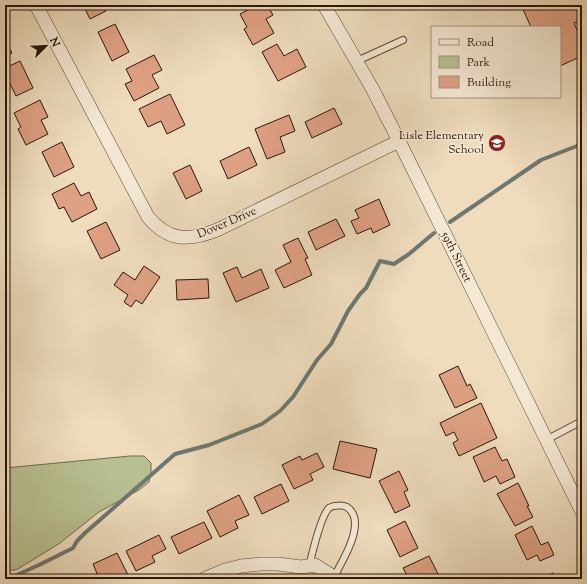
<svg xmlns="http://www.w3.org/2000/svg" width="587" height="584" font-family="'Sorts Mill Goudy',serif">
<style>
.green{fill:#b8c092;stroke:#706b4d}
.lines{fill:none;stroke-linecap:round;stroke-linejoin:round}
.stream{stroke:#6d7871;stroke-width:4}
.building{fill:#dfa184;stroke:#291608}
.lane-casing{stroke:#5a4835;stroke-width:8}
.street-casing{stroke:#5a4835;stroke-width:14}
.lane{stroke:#f4e8d4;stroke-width:6}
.street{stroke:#f4e8d4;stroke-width:13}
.labels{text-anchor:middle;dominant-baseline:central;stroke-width:3;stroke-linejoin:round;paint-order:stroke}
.poi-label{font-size:12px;fill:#291608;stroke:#f4e8d4;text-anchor:end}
.street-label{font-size:12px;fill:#291608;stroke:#f4e8d4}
</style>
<rect width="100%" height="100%" fill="#eedcbd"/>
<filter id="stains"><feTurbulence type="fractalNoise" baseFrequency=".005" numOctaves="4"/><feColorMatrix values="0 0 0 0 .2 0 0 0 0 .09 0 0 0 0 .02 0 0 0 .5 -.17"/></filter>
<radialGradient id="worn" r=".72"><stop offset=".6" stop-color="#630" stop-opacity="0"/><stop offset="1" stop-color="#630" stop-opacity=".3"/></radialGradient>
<!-- green -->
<path class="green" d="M130,456h14l7,7v8l-2,11 -10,8 -40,22 -39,31 -42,26 -13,3v-104z"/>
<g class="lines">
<!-- stream -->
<path class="stream" d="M450,222l91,-62 41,-16
M8,579l33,-15 32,-16 4,-7 8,-8 90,-79 34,-9 53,-21 18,-13 13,-14 24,-37 14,-16 17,-33 12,-17 6,-6 14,-27 14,3 15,-10 25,-21"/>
</g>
<!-- building -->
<path class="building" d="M83,5h20l3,6 -16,8z
M257,5h10l6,10 -7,4 8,14 -21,12 -9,-16 3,-2 -7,-13z
M521,5h61v15l-8,3 8,18v15l-22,10v-39h-29z
M115,24l14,28 -17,9 -14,-29z
M5,40l7,13 -7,3z
M277,44l7,12 13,-7 9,18 -28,14 -16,-29z
M154,55l8,15 -10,5 7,13 -25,13 -9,-17 7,-3 -6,-12z
M20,61l13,27 -17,8 -11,-23v-5z
M170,94l15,31 -18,9 -6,-13 -13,6 -9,-18z
M40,100l8,17 -7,3 7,14 -22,11 -8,-16 3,-2 -7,-14z
M334,108l8,16 -30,14 -7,-16z
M289,115l6,16 -15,6 5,15 -18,7 -12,-30z
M62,142l12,25 -20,10 -12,-25z
M249,147l8,18 -29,14 -8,-18z
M190,165l12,26 -16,8 -13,-26z
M74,183l7,13 8,-4 8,17 -25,13 -8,-15 -5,2 -7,-15z
M379,199l11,26 -17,8 -2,-5 -14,6 -6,-13 8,-3 -4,-8z
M336,219l9,17 -29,14 -8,-18z
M106,222l14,28 -19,9 -14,-28z
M298,238l10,20 -3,1 7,16 -28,13 -9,-18 16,-8 -8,-17z
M144,266l16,11 -18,27 -6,-4 -5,7 -7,-5 4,-7 -14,-10 9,-13 12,8z
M237,267l5,11 19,-9 8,19 -33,14 -13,-29z
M208,279l1,19 -32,2 -1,-20z
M458,366l9,20 3,-2 7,14 -22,10 -16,-33z
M481,403l16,35 -38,18 -6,-13 5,-3 -4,-8 -8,4 -6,-13z
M340,441l37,8 -7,29 -37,-9z
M495,447l7,14 5,-2 8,18 -15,7 -4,-8 -12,6 -11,-25z
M317,453l7,14 -14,7 3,6 -19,9 -12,-24 18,-9 2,4z
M399,471l9,19 -4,2 6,14 -15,7 -16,-32z
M518,483l11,23h-2l6,11 -18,9 -18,-32z
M281,484l8,17 -27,13 -8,-17z
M239,495l10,20 -14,6 3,7 -18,9 -13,-26z
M405,521l13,27 -18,9 -13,-27z
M204,522l8,16 -33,16 -8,-17z
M532,526l9,19 7,-3 6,13 -14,6 -3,-6 -10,5 -12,-25z
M159,535l7,14 -14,7 3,6 -19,9 -10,-20z
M117,553l13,26h-38l6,-3 -5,-12z
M429,556l9,18 -4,1 2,4h-27l-6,-11z
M553,573l3,6h-15z"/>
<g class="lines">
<defs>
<path id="lane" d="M357,61l46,-21
M546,440l36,-19
M309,566c3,-12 12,-51 20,-58 4,-3 14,-3 18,-1 21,15 -5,54 -13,70"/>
<path id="street" d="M36,5l112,212c21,25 41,24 69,13l182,-89
M324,5l48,83 27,53 183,371
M204,579l21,-9 16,-4 20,-2h17l23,3 14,-2 22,14"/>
</defs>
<!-- lane casing -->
<use href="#lane" class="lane-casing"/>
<!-- street casing -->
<use href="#street" class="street-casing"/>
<!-- lane -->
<use href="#lane" class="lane"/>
<!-- street -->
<use href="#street" class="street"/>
</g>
<!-- icons -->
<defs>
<symbol id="school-disc" viewBox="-11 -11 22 22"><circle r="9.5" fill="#8f2418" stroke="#f4e8d4"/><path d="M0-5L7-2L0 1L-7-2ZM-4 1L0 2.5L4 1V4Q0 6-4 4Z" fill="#fff"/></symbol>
</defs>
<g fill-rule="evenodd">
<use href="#school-disc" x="487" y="133" width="20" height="20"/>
</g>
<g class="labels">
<!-- poi labels -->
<g class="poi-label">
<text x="484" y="136">Lisle Elementary<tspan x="484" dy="14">School</tspan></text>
</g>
<!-- street labels -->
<g class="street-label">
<text transform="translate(227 223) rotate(-23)">Dover Drive</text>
<text transform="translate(456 257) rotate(64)">59th Street</text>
</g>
</g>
<!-- margin -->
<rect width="587" height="584" fill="none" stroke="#eedcbd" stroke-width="20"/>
<rect x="6" y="6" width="575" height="572" fill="none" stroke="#291608" stroke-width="2"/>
<rect x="10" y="10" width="567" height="564" fill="none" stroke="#291608"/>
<!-- legend -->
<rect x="431" y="26" width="130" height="72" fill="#f4e8d4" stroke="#a39482"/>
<rect x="439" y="39" width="20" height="6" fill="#f4e8d4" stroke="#a39482"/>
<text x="467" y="46" font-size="12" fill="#291608">Road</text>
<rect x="439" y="56" width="20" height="12" fill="#b8c092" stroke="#a39482"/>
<text x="467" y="66" font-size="12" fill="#291608">Park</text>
<rect x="439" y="76" width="20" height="12" fill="#dfa184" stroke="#a39482"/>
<text x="467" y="86" font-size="12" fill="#291608">Building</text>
<!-- north arrow -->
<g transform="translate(46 46) rotate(66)" stroke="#f4e8d4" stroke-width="3" paint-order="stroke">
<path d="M0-3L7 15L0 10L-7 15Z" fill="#291608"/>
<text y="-6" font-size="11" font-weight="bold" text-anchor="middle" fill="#291608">N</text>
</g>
<rect width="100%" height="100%" filter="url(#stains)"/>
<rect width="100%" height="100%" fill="url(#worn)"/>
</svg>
